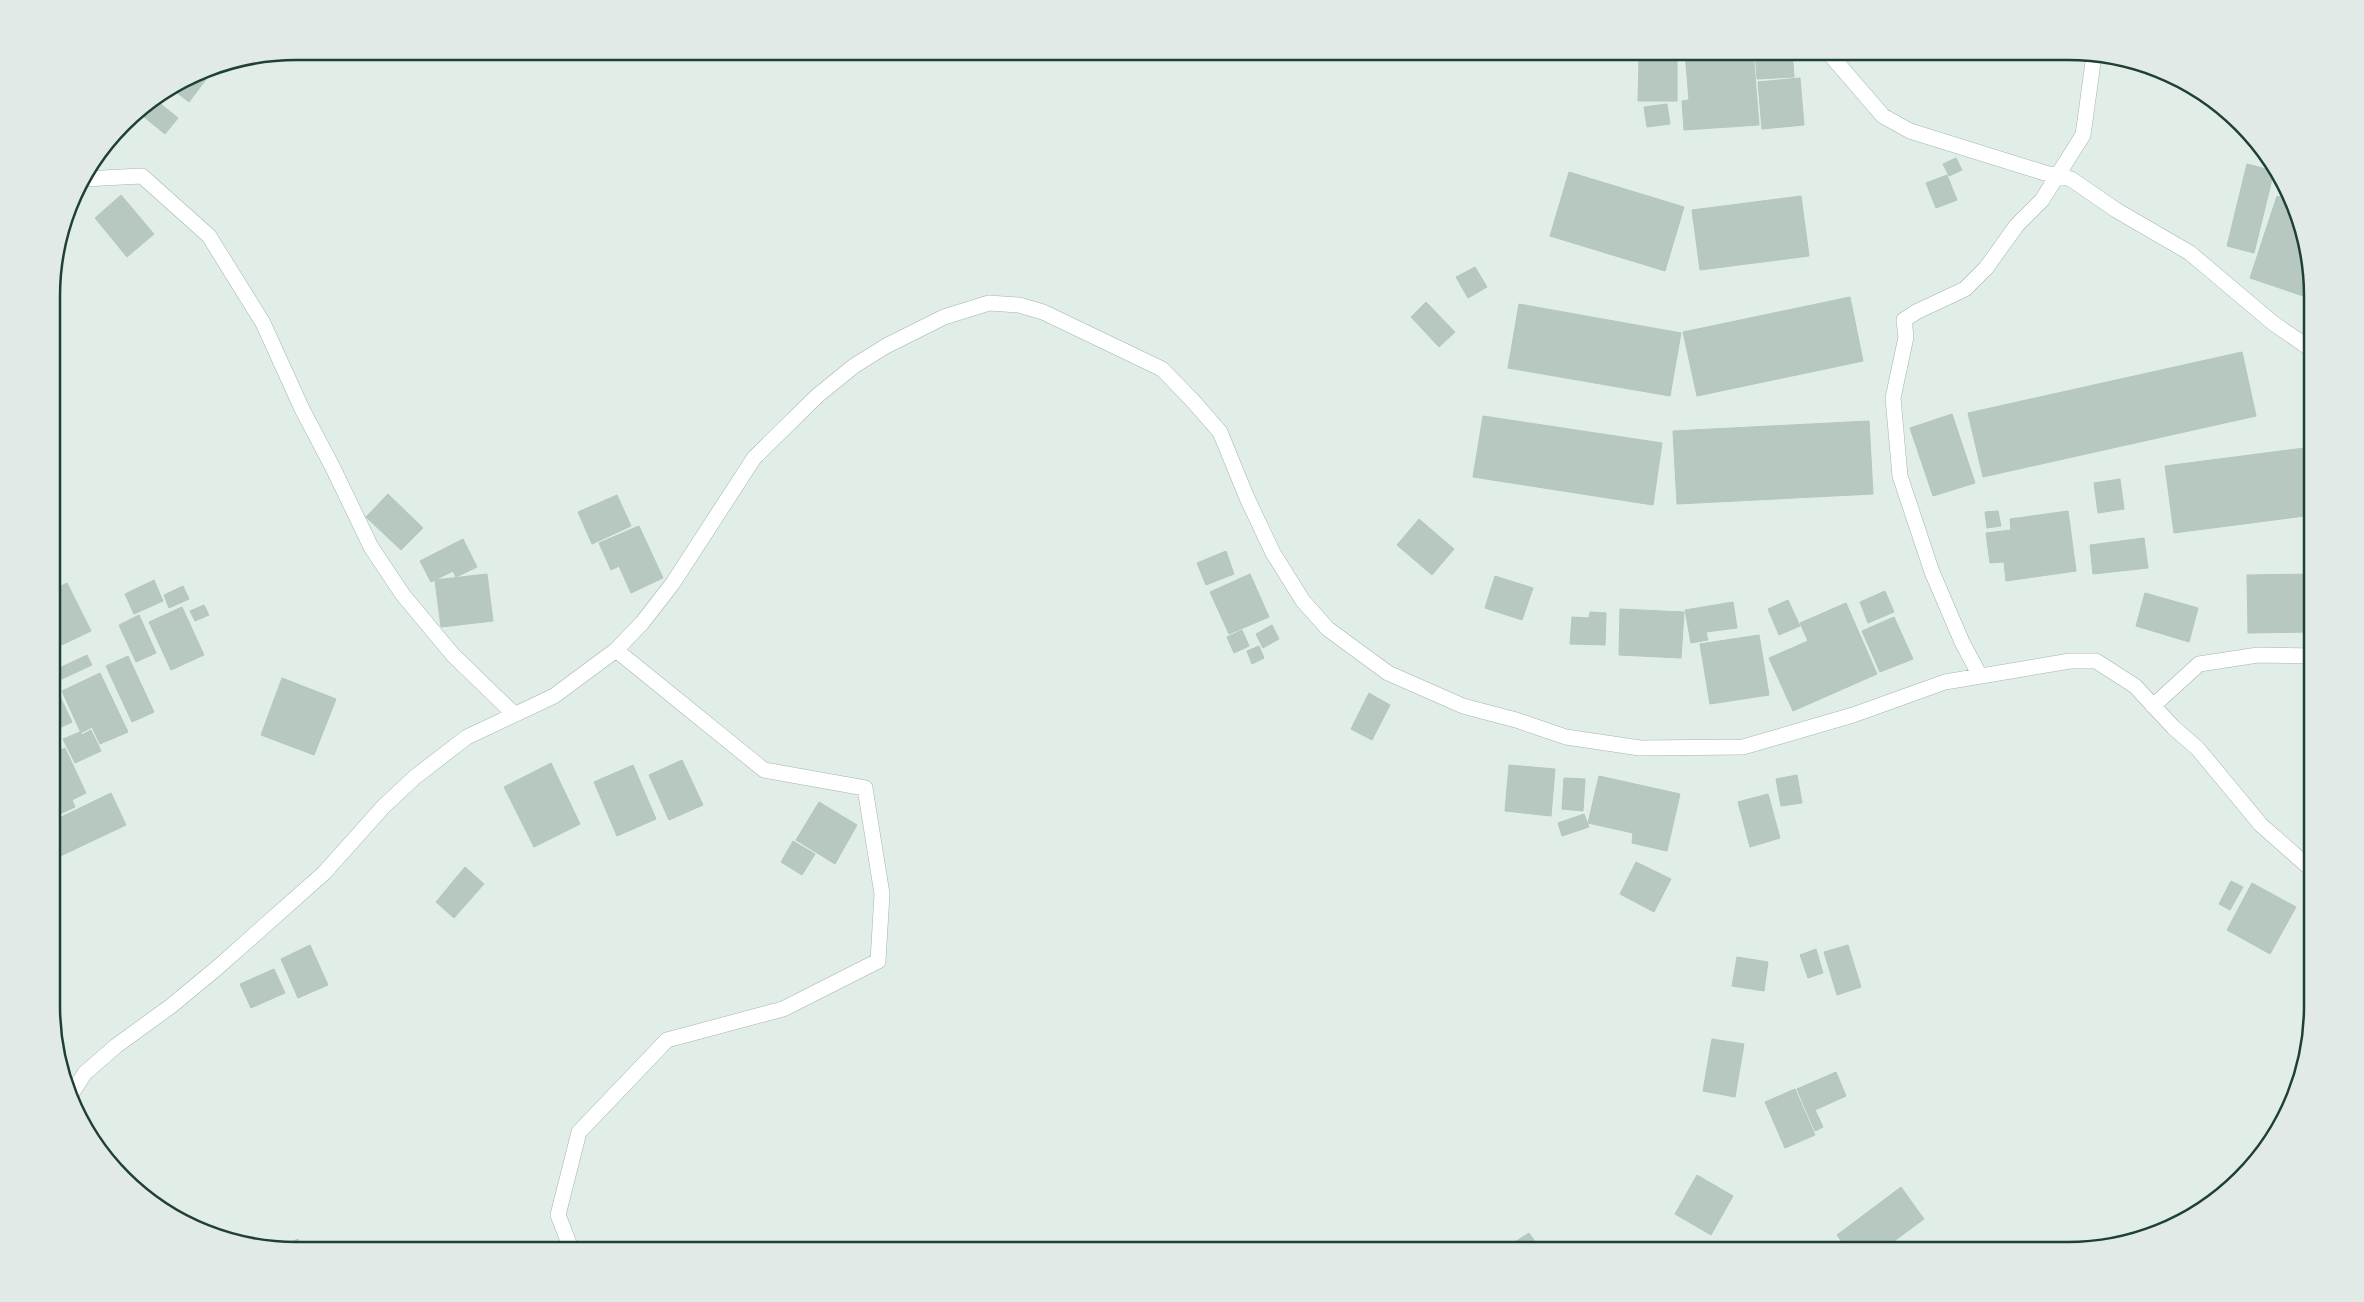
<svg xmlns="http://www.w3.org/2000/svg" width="2364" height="1302" font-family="'Archivo Narrow',sans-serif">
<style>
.building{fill:#b6c8c0;stroke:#b3c8be}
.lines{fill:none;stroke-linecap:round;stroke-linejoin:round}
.street-casing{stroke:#a3b6ae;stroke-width:16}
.street{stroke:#fff;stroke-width:15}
.rim{fill:none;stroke:#1f4036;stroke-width:2.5}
</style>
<rect width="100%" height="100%" fill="#e1ede7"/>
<!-- building -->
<path class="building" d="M1641,51h31v2l-30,4z
M1753,51l6,74 -75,5 -2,-29 7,-1 -4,-48z
M1755,51h37l2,26 -37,2z
M1677,57v44h-39l1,-43z
M199,72l8,6 -18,24 -17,-13z
M1800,78l4,47 -42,4 -4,-47z
M157,101l21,17 -13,16 -21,-17z
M1667,104l3,20 -23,3 -3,-20z
M1956,158l6,12 -13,6 -6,-12z
M2247,164l27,7 -20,82 -27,-7z
M1569,172l115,35 -19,64 -115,-35z
M1947,175l10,25 -21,8 -10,-25z
M121,195l33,39 -27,23 -32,-39z
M1801,196l8,60 -109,14 -8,-60z
M2277,196l15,5 8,17 12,62v19l-62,-21z
M1475,267l12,20 -19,11 -12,-21z
M1850,297l13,64 -166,35 -14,-64z
M1426,302l29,30 -16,15 -28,-30z
M1519,304l162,29 -11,63 -162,-28z
M2242,352l14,64 -273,61 -15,-64z
M1952,414l23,69 -42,13 -23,-68z
M1483,416l179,27 -9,62 -180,-28z
M1869,421l4,73 -196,10 -4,-73z
M2312,447v68l-138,18 -9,-67z
M2120,479l4,30 -26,4 -4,-30z
M388,494l35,34 -22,22 -35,-33z
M617,495l14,31 -39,18 -14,-32z
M1998,511l3,15 -14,2 -2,-16z
M2068,511l8,60 -70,10 -2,-19 -14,1 -4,-30 25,-3 -1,-11z
M1419,519l35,30 -22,26 -35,-30z
M639,526l24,52 -32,15 -12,-27 -8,4 -12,-27z
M2144,538l4,30 -55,6 -3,-29z
M463,539l14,28 -21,10 -3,-6 -22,11 -11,-21z
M1226,551l8,23 -28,11 -9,-22z
M487,574l6,47 -52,6 -6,-47z
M1250,574l19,43 -40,17 -19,-42z
M2312,574v58l-64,1 -1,-58z
M1495,576l38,12 -11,32 -37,-12z
M154,580l9,21 -29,13 -9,-20z
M67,583l24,48 -38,18v-59z
M183,586l6,13 -20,9 -5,-13z
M1885,591l9,21 -26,11 -8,-21z
M2145,593l53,15 -9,34 -53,-16z
M1788,600l12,26 -21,9 -11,-26z
M1733,602l4,26 -31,4 2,8 -17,3 -6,-33z
M1846,603l31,71 -84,37 -24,-53 39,-17 -8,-18z
M204,605l5,10 -14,6 -5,-10z
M182,607l22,48 -33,15 -22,-48z
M1620,609l64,3 -3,46 -62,-3z
M1590,612l16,1 -1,32 -35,-1 2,-27 17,1z
M139,615l17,38 -20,9 -17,-37z
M1894,617l19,42 -33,13 -18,-41z
M1272,625l7,14 -16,9 -7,-14z
M1242,630l7,16 -15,7 -7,-16z
M1759,635l10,60 -59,9 -10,-60z
M1259,646l5,12 -12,6 -5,-13z
M87,655l5,10 -39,18v-12z
M128,656l26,56 -22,10 -26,-56z
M100,673l28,59 -28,12 -8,-17 -11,6 -19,-42z
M282,678l54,21 -22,56 -53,-20z
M55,686l17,36 -19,9v-44z
M1369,693l21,12 -18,35 -21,-11z
M91,730l10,21 -26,12 -12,-24 17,-7 2,3z
M65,748l21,45 -14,7 3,7 -22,10v-63z
M682,760l21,45 -34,15 -20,-45z
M551,763l29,61 -46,23 -30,-60z
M633,765l23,54 -39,17 -23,-54z
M1509,765l46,4 -4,47 -46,-5z
M1797,775l5,28 -21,3 -5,-27z
M1599,776l81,18 -13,57 -35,-8 1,-10 -45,-10z
M1564,778l21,1 -2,32 -21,-2z
M111,793l15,32 -72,34 -1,-38z
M1768,794l12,44 -30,9 -12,-45z
M819,802l38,23 -22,39 -39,-24z
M1584,814l5,13 -27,9 -4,-13z
M793,841l22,13 -13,21 -21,-13z
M1636,862l35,17 -17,33 -34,-18z
M465,867l19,17 -30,34 -18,-16z
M2231,881l12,6 -13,23 -11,-6z
M2252,883l44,24 -26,47 -43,-24z
M310,945l18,40 -30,13 -17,-39z
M1848,945l13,42 -24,8 -13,-43z
M1816,949l7,24 -15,5 -8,-23z
M1737,957l31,5 -4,29 -32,-5z
M274,969l11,24 -34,15 -11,-24z
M1712,1039l32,5 -9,53 -32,-6z
M1836,1072l10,24 -31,14 8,17 -8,4 -18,-42z
M1795,1089l20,46 -30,13 -20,-46z
M1697,1175l36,21 -22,39 -36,-21z
M1901,1187l23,32 -42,31h-34l-11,-15z
M1529,1233l12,17h-39z
M298,1239l6,12 -27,-3z"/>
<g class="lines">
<defs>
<path id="street" d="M1827,51l56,65 27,15 135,42 26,6 45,31 74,43 83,70 39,27
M83,179l59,-3 67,60 54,87 39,86 31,59 38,79 32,48 50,60 61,59
M1980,676l-18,-34 -30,-70 -32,-96 -7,-78 13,-61 -2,-17 12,-8 49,-23 21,-21 31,-43 25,-25 41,-65 11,-80
M2153,706l46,-42 59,-9 54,1
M70,1096l15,-23 31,-27 55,-40 46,-38 107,-95 60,-67 31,-29 52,-40 87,-41 62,-46 26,-27 31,-40 81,-125 63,-62 37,-30 32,-20 58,-29 45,-14 30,2 24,7 119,57 31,32 27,31 27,66 26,55 30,48 25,28 60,44 75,33 53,14 50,17 74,11 103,-1 110,-32 92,-33 125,-21h26l39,25 38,41 25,22 63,76 51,45
M572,1251l-14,-36 21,-83 88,-92 116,-31 95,-48 4,-67 -17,-106 -101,-18 -148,-120"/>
</defs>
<!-- street casing -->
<use href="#street" class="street-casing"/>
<!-- street -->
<use href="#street" class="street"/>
</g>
<!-- crop -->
<path d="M0 0H2364V1302H0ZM296 60H2068A236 236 0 0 1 2304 296V1006A236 236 0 0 1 2068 1242H296A236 236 0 0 1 60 1006V296A236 236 0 0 1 296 60Z" fill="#e1eae6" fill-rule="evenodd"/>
<path class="rim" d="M296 60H2068A236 236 0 0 1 2304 296V1006A236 236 0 0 1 2068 1242H296A236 236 0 0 1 60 1006V296A236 236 0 0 1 296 60Z"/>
</svg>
